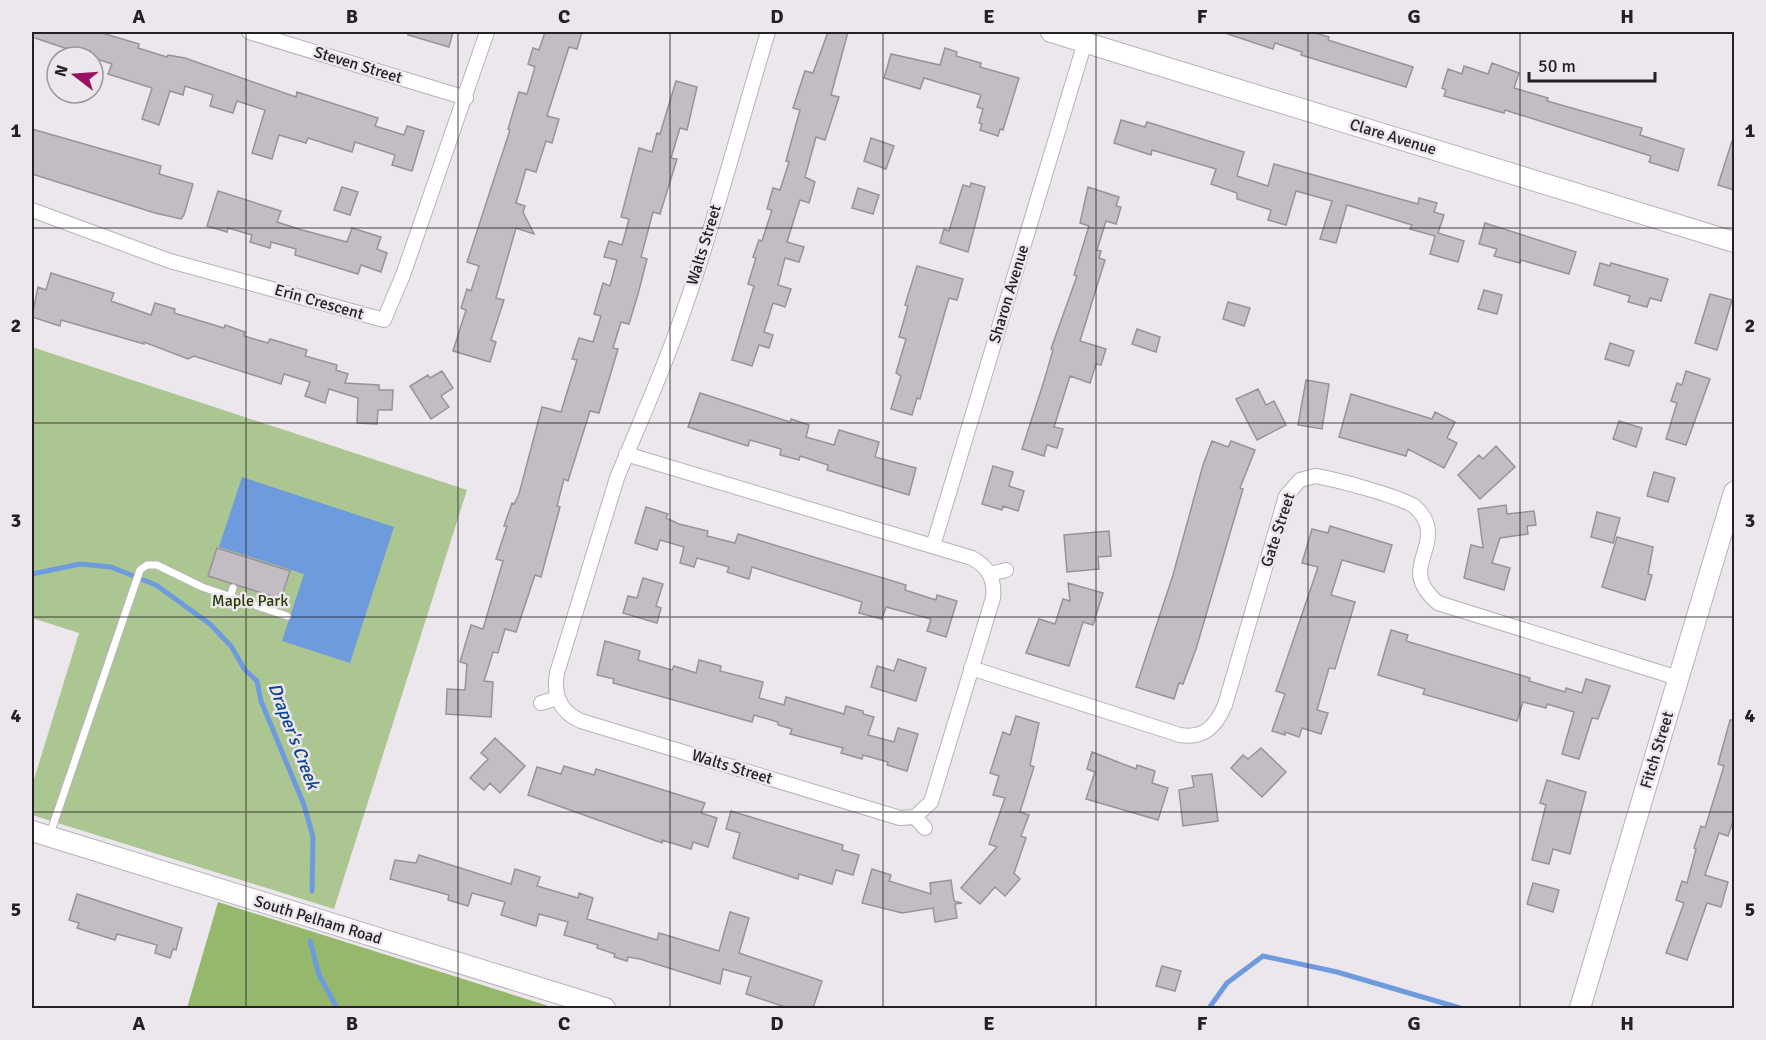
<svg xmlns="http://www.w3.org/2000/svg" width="1766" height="1040" font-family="Signika,sans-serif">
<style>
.green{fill:#acc692}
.forest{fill:#95b86c}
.water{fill:#6e9bdd}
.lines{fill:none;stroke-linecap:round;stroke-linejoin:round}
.stream{stroke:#6e9bdd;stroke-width:5}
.building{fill:#c3bdc3;stroke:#999299;stroke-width:1.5}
.lane-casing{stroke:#b9b2b9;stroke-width:9}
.street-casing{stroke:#b9b2b9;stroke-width:16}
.secondary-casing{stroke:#b9b2b9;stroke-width:22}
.lane{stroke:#fff;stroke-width:7}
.street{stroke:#fff;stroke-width:14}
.secondary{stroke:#fff;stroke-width:20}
.grid{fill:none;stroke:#242124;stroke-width:1.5;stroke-opacity:0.55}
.labels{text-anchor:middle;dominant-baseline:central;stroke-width:5;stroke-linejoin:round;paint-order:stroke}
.street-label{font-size:16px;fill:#242124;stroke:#ece6ed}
.park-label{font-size:16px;fill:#263b02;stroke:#ece6ed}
.water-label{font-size:18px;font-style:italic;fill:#084491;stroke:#ece6ed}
.neatline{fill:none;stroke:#242124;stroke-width:2}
.grid-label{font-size:20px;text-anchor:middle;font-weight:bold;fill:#242124}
</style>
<rect width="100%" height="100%" fill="#ece6ed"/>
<!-- green -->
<path class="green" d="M32,347l435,143 -133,419 -302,-94v-29l47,-153 -47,-15z"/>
<!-- forest -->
<path class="forest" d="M218,902l337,106h-368z"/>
<!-- water -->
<path class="water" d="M242,477l152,50 -44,136 -68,-22 22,-67 -85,-27z"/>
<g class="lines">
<!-- stream -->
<path class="stream" d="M32,574l48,-10 31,3 45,18 54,39 21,22 14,24 12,11 4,20 43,104 9,32 -1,54
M310,941l9,34 18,33
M1209,1008l18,-25 36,-27 74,16 123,36"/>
</g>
<!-- building -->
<path class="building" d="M32,32h67l40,12 -1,4 29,9 1,-2 17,3 111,39 1,-5 81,26 -3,8 29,9 3,-9 17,5 -12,40 -20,-6 3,-10 -40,-13 -3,10 -44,-14 -2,5 -27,-8 -7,24 -20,-6 13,-43 -28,-9 -4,12 -23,-7 3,-11 -28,-9 -2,9 -13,-4 -11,34 -17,-6 10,-31 -44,-14 4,-10 -80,-27z
M408,32h45l-4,15 -41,-12z
M545,32h37l-5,17 -8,-2 -22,69 12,3 -7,24 -6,-2 -10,31 -10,-3 -10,34 9,3 -2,6 11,22 -18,-6 -20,70 8,2 -13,40 5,2 -6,20 -37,-11 13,-41 -5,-2 6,-19 4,2 8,-25 -12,-4 43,-132 -2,-1 11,-37 8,2 8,-27 -7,-3 5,-16 6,2z
M828,32h20l-17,63 8,2 -14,43 -9,-3 -11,40 10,5 -6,21 -9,-3 -13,42 17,5 -5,15 -14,-4 -7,27 13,4 -6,18 -12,-4 -9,29 9,3 -4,13 -10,-3 -7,21 -6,-2 -14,-4 22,-74 -6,-2 8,-26 -3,-1 6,-17 3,1 10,-31 -5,-1 6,-21 7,2 9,-28 -3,-1 14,-51 -7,-2 12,-37 8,2z
M1229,32h83l17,5 -1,3 85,27 -7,20 -105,-32 1,-3 -27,-9 -2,6 -45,-15z
M945,48l12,4 -1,4 25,7 -1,4 39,11 -16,52 -3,-1 -2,7 -18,-6 2,-6 -3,-1 4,-14 -6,-2 4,-12 -57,-17 -4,11 -36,-11 7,-24 49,11z
M1492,63l27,10 -5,15 34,10 -1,3 95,27 -2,7 44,14 -6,22 -29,-9 2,-6 -146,-46 -1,3 -60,-17 2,-6 -4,-2 6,-19 14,5 2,-8 24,8z
M676,81l21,6 -10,43 -7,-2 -9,30 6,1 -17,55 -7,-2 -12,45 6,2 -9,35 -9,30 -8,-2 -8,26 5,1 -19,64 -9,-2 -22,70 -4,-2 -7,27 3,1 -19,70 -6,-2 -19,57 -11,-3 -7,24 -5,-1 -9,29 9,1 -2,35 -45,-3 1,-25 18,1 2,-26 -7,-2 11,-37 12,4 20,-68 -7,-2 11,-33h-3l8,-23 2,1 5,-10 23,-87 19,5 16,-52 -5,-1 7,-21 14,4 8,-26 -7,-2 9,-31 7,3 7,-26 -13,-3 5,-16 13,4 7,-26 -8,-2 18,-69 13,4 5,-19 3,1z
M1121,120l24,7 2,-5 97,30 -7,24 31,10 6,-22 144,40 1,-6 18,5 -3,9 10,3 -6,18 26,8 -6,21 -28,-8 5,-18 -25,-7 2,-4 -65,-20 -11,38 -16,-4 12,-38 -36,-10 -10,34 -18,-5 3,-10 -34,-11v-6l-26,-9 5,-15 -64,-19 -1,5 -37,-12z
M32,129l129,37 -2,8 34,10 -9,31 -3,4 -26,-6 -123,-39z
M871,138l23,8 -8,23 -22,-8z
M1732,141h2v49l-16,-5z
M971,183l14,4 -17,65 -28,-9 4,-14 5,2 14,-46 7,2z
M342,187l16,5 -8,23 -16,-5z
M1088,187l31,10 -3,9 5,1 -5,17 -10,-3 -9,29 4,1 -2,7 6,2 -25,81 26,8 -5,16 -5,-1 -6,19 -20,-7 -16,51 9,2 -6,19 -10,-3 -3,11 -22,-7 22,-68 9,-31 -2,-1 26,-73 -3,-1 15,-49 -9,-3z
M858,188l21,7 -6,19 -21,-6z
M218,191l63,20 -4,11 25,8 45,12 5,-14 29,9 -4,12 10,4 -6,19 -20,-7 -3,9 -63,-19 1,-6 -25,-7 -1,6 -20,-6 2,-7 -24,-7 -1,4 -20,-6z
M1485,223l91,29 -7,22 -48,-14 -1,3 -26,-7 3,-7 -18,-5z
M1600,263l10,3 1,-3 57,16 -7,22 -11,-3 -3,9 -19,-5 2,-6 -36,-11z
M917,266l46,13 -6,21 -8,-2 -29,101 -3,-1 -5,17 -21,-6 10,-33 -5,-3 10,-34 -7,-2 9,-31 -3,-1z
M51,273l63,20 -3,8 40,14 4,-12 20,6 -1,4 50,15 1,-3 20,7 -1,4 24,7 2,-4 37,11 -2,6 32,9 -1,5 12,4 -3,9 34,2v5h14l-1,20h-14l-1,14 -20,-1 1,-25 -29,-9 -4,14 -20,-7 5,-14 -26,-8 -3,10 -87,-28 -6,3 -44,-17v2l-83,-24 -1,6 -28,-9 6,-30 8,3z
M1484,290l18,5 -5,19 -19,-5z
M1710,294l22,6 -15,50 -22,-7z
M1228,302l22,6 -6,18 -21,-7z
M1137,329l23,8 -4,15 -24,-8z
M1610,343l24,8 -5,15 -24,-7z
M442,371l11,17 -12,8 8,11 -18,12 -21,-33 18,-11 2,3z
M1686,371l24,8 -24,66 -20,-6 11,-36 -6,-2 6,-18 5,2z
M1306,380l23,4 -7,45 -24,-4z
M1258,389l8,16 8,-4 12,24 -29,15 -21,-41z
M700,393l90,29 1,-3 18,6 -3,12 28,8 5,-15 40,12 -4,15 41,11 -7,27 -82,-25 1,-5 -28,-9 -1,4 -19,-5 1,-6 -31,-9 -2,6 -60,-19z
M1351,394l81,25 3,-7 20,10 -8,16 10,5 -13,25 -36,-19 -2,7 -67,-19z
M1619,421l23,7 -6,19 -23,-8z
M1212,441l16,6 3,-6 24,9 -15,38 3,1 -47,160 -13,35 -4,-1 -5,16 -38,-12 37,-112 30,-110z
M1496,446l19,21 -35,32 -22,-24 21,-20 4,4z
M993,466l20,6 -4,14 15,5 -6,20 -15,-5 -1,4 -20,-6z
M1654,472l21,6 -7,24 -21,-6z
M1506,505l1,9 27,-3 2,14 -9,1 1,8 -28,4 -8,25 18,5 -6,22 -40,-12 7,-33 12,3 -5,-39z
M646,507l22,7 -2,4 13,6 29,7 -1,5 28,7 3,-9 168,51 -1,5 31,10 1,-5 20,6 -11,36 -19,-6 4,-12 -45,-12 -4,12 -23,-6 3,-11 -110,-35 -3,12 -22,-7 2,-5 -32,-9 -3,9 -14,-4 4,-16 -24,-7 -3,10 -22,-7z
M1597,512l23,6 -7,25 -22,-6z
M1330,526l62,19 -8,27 -42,-12 -11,35 24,7 -20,67 -6,-1 -12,42 11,3 -7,21 -19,-6 -3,9 -14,-5v3l-13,-4 13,-37 -9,-3 42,-124 -16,-4 10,-34 16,4z
M1109,531l2,25 -13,1 1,12 -32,3 -3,-37z
M1617,537l36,10 -5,27 4,1 -7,25 -43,-13z
M217,548l73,23 -9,28 -73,-23z
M643,578l20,6 -7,22 5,2 -4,15 -34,-10 5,-17 9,2z
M1068,583l35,10 -10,32 -10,-3 -14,44 -43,-13 13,-34 16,5 8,-25 7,2z
M1391,630l17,5 -2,6 124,37 -1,3 36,11 1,-4 16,5 4,-14 24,7 -12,33 -6,-1 -13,41 -17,-5 12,-42 -27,-8 -1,4 -23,-6 -6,19 -94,-27 2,-5 -47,-14z
M605,641l35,10 -2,9 34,10 2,-4 22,7 3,-13 22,6 -1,5 43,11 -4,16 25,7 2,-8 58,17 2,-8 17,5v3l11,3 -6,18 26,7 4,-14 20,6 -11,37 -20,-6 1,-3 -25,-7 -1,4 -21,-6 2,-5 -53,-14 2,-5 -14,-4v-3l-24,-7 -2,7 -139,-39 1,-4 -17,-4z
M898,659l28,9 -10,33 -45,-14 6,-21 17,5z
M1016,716l23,7 -9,42 4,2 -14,45 9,3 -8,21 5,2 -12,35 6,6 -15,17 -10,-9 -15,17 -19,-16 36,-41 -8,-3 16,-46 -12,-3 6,-19 -9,-3 13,-41 7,3z
M1730,720h4v98l-6,18 -9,-3 -14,42 23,7 -7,25 -14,-4 -20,57 -21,-7 18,-50 -8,-3 6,-19 5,2 9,-34 -2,-1 7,-22 4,2 19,-62 -6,-2z
M495,738l30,28 -25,27 -10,-10 -6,7 -14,-12 18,-19 -7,-6z
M1261,748l25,24 -24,25 -31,-29 12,-13 5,4z
M1092,752l44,17 1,-4 18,6 -3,12 16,5 -10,32 -72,-21 9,-27 -8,-3z
M564,766l30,9 2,-6 109,34 -4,10 16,5 -9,29 -15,-5 -2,7 -29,-9v3l-134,-48 9,-28 24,7z
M1212,774l6,47 -35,5 -4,-36 15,-3 -2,-11z
M1547,780l39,12 -16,62 -17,-5 -4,15 -17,-4 14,-55 -6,-2z
M731,811l112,34 -1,5 17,5 -6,20 -17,-5 -4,14 -33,-10 -1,5 -65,-21 7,-25 -14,-4z
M419,855l92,29 4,-15 25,8 -3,9 41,12 1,-5 14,5 -6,21 70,21 2,-7 60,18 11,-39 19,6 -10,35 83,28 -9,27h-25l-42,-14 5,-17 -28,-8 -3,15 -80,-25 -12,-2 -1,4 -13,-4 1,-3 -18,-6 1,-3 -34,-10 4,-13 -29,-8 -3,12 -35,-11 4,-13 -33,-9 -4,13 -20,-6 1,-5 -59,-16 5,-19 21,3z
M872,869l19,6 -2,6 42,13 -1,-11 21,-3 3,21 8,2 -7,1 2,14 -22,4 -2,-14 -31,5 -40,-10z
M1533,883l26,7 -6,22 -26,-8z
M77,894l105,34 -6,22 -3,-1 -3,9 -15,-5 2,-8 -40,-11 -2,6 -38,-12 2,-5 -10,-3z
M1162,966l19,5 -6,20 -19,-5z"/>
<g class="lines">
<defs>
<path id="lane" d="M230,597l3,-9
M262,608l3,-10
M50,834l90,-264 7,-5h10l45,22 85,29"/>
<path id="street" d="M249,32l217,66
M32,210l138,51 214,59 19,-45 84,-243
M626,454l346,104c17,9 23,22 21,40l-62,204 -16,15 -15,1 -319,-97c-21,-9 -28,-26 -24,-48l60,-195c19,-47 40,-93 57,-140 37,-100 63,-204 94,-306
M933,546l152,-504
M990,574l16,-4
M971,668l209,67c24,4 36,-9 45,-30l61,-209 14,-16 15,-4c20,3 83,20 99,30 6,5 11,12 13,19 7,29 -26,47 11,78l240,75
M541,703l17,-5
M915,817l10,11"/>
<path id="secondary" d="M1051,32l683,210
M32,831l573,177
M1580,1008l154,-516"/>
</defs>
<!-- lane casing -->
<use href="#lane" class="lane-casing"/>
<!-- street casing -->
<use href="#street" class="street-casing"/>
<!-- secondary casing -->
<use href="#secondary" class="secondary-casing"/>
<!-- lane -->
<use href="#lane" class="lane"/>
<!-- street -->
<use href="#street" class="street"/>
<!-- secondary -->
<use href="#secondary" class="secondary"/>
</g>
<!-- grid -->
<path class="grid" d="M246,32v976M458,32v976M670,32v976M883,32v976M1096,32v976M1308,32v976M1520,32v976M32,228h1702M32,423h1702M32,617h1702M32,812h1702"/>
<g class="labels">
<!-- street labels -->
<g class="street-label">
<text transform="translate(358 65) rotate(17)">Steven Street</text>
<text transform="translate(1393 137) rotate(17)">Clare Avenue</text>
<text transform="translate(704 245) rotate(-73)">Walts Street</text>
<text transform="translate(1009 294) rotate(-73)">Sharon Avenue</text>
<text transform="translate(319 302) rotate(16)">Erin Crescent</text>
<text transform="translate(1278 530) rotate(-72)">Gate Street</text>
<text transform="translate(1657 750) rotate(-73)">Fitch Street</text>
<text transform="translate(732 767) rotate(17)">Walts Street</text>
<text transform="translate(318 920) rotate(17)">South Pelham Road</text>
</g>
<!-- park labels -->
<g class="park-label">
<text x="250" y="601">Maple Park</text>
</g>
<!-- water labels -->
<g class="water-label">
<text transform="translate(294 736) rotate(69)">Draper's Creek</text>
</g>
</g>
<!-- border -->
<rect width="1766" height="1040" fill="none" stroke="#ece6ed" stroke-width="66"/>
<!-- north arrow -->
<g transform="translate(75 75) rotate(287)"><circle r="28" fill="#ece6ed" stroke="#9c979d" stroke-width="1.5"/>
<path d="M0-4.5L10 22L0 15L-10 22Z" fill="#9a1163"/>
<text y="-9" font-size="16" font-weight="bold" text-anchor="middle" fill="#242124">N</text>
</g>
<!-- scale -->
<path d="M1529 72v9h126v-9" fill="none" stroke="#242124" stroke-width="3"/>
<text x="1538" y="72" font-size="18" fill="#242124" stroke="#ece6ed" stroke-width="4.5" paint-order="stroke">50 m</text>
<rect x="33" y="33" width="1700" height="974" class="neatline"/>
<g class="grid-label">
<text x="139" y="23">A</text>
<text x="352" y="23">B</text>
<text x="564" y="23">C</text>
<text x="777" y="23">D</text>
<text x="989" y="23">E</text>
<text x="1202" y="23">F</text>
<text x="1414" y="23">G</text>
<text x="1627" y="23">H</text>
<text x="16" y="137">1</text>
<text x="1750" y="137">1</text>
<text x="16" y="332">2</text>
<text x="1750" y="332">2</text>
<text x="16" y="527">3</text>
<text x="1750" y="527">3</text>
<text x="16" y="722">4</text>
<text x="1750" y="722">4</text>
<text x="16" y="916">5</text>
<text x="1750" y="916">5</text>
<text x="139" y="1030">A</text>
<text x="352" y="1030">B</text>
<text x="564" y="1030">C</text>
<text x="777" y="1030">D</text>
<text x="989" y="1030">E</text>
<text x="1202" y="1030">F</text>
<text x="1414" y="1030">G</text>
<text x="1627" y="1030">H</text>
</g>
</svg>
